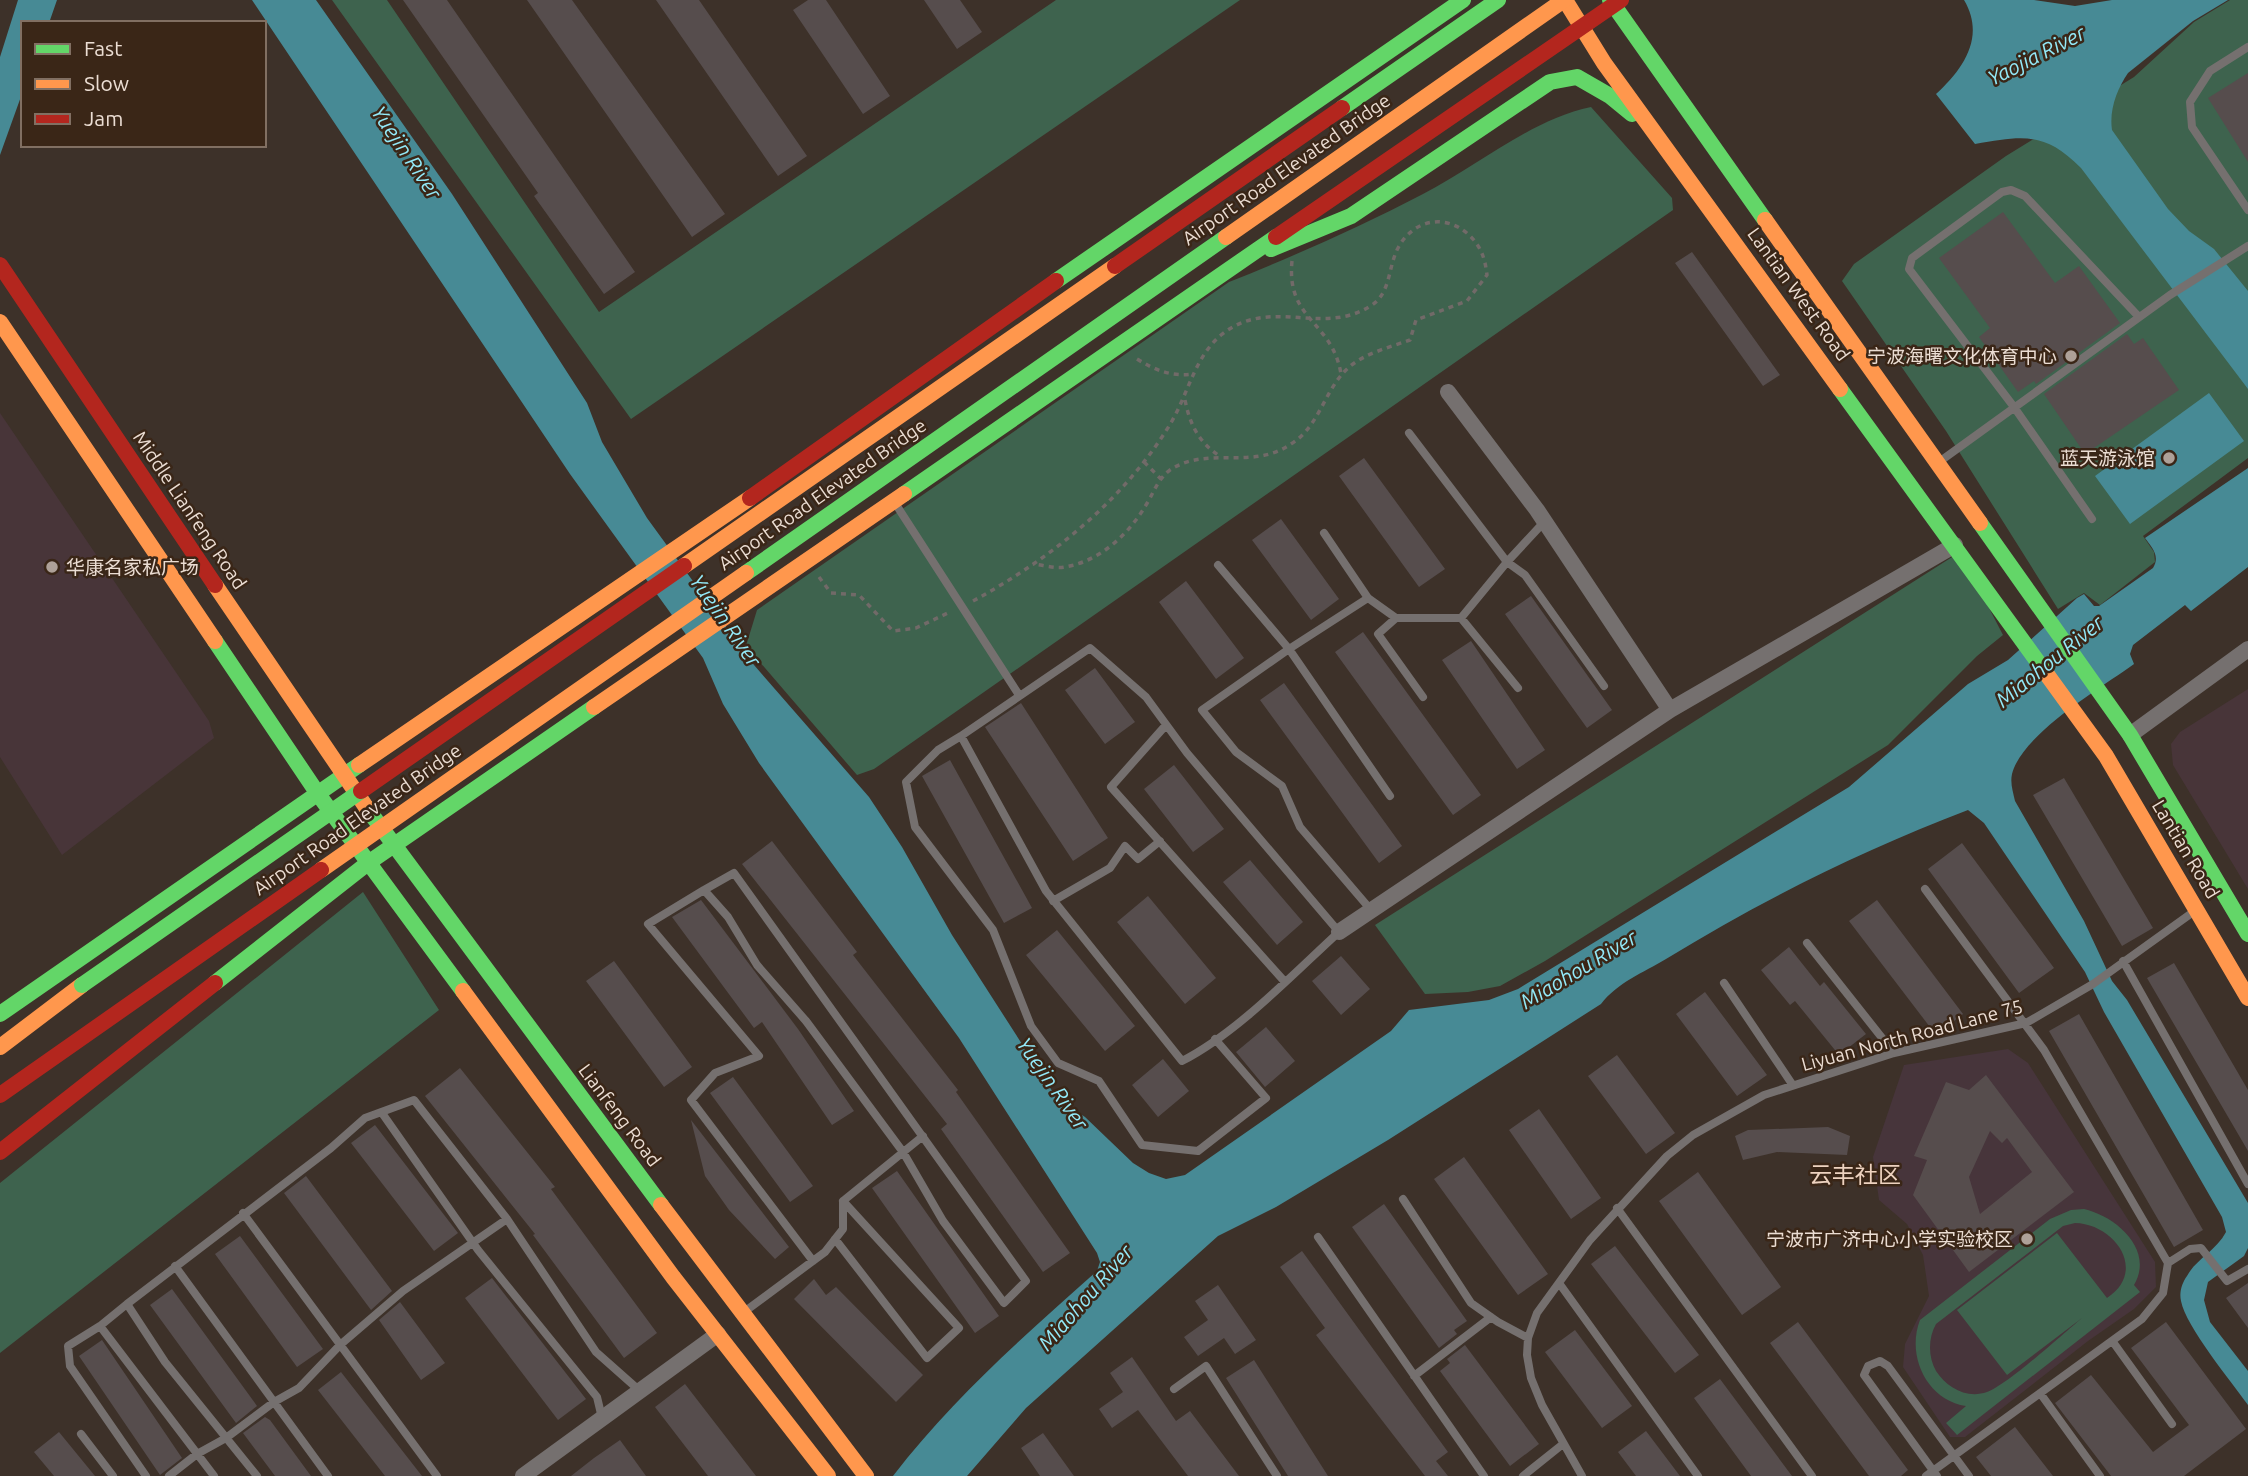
<svg xmlns="http://www.w3.org/2000/svg" width="2248" height="1476" font-family="Ubuntu,'Noto Sans SC',sans-serif">
<style>
.commercial{fill:#483539}
.education{fill:#47353b}
.green{fill:#3e634e;fill-rule:evenodd}
.water{fill:#478a95}
.building{fill:#564d4d;fill-rule:evenodd}
.lines{fill:none;stroke-linecap:round;stroke-linejoin:round}
.path{stroke:#716a68;stroke-width:3.5;stroke-dasharray:5 5;stroke-linecap:butt}
.lane{stroke:#75706f;stroke-width:8}
.street{stroke:#75706f;stroke-width:16}
.fast{stroke:#63d668;stroke-width:16}
.slow{stroke:#ff974d;stroke-width:16}
.jam{stroke:#b3261e;stroke-width:16}
.fast-bridge{stroke:#63d668;stroke-width:16}
.slow-bridge{stroke:#ff974d;stroke-width:16}
.jam-bridge{stroke:#b3261e;stroke-width:16}
.poi-dot{fill:#aea198;stroke:#3a2617;stroke-width:2.5}
.labels{text-anchor:middle;dominant-baseline:central;stroke-width:5;stroke-linejoin:round;paint-order:stroke}
.street-label{font-size:19px;fill:#ebddd3;stroke:#3a2617}
.poi-label{font-size:19px;fill:#ebddd3;stroke:#3a2617;text-anchor:end}
.water-label{font-size:21px;font-style:italic;fill:#93e9f8;stroke:#3a2617}
.quarter-label{font-size:23px;fill:#edd2bf;stroke:#3a2617}
</style>
<rect width="100%" height="100%" fill="#3d3129"/>
<!-- commercial -->
<path class="commercial" d="M0,413l209,308 5,17 -152,117 -62,-98z
M2248,689v200l-75,-124 -2,-21 9,-12z"/>
<!-- education -->
<path class="education" d="M2008,1049l20,14 127,199 1,25 -22,22 -46,32 -123,96h-15l-47,-70 2,-23 24,-48 -6,-41 -16,-31 -28,-24 -6,-43 31,-92z"/>
<!-- green -->
<path class="green" d="M332,0h55l212,312 457,-312h184l-609,419z
M2230,0h18v458l-105,78 11,16 1,10 -55,43 -16,-12 -26,16 -112,-178 -104,-150 12,-17 152,-108 128,-79 60,-55z
M1591,107l81,91 1,12 -799,559 -17,6 -111,-129 11,-36 472,-328c65,-26 131,-55 194,-88 55,-28 107,-74 168,-87z
M1960,552l43,83 -26,21 -89,89 -343,216 -45,25 -32,6 -43,2 -50,-69z
M363,892l76,118 -439,343v-170z
M2084,1209c31,7 71,40 50,76l6,7 -183,143 -11,-12 20,-17c-39,-6 -60,-50 -46,-86l130,-101 21,-9zM2075,1223c40,1 73,48 32,75l-50,-65 -100,77 50,65 75,-57c-19,16 -75,67 -95,74 -20,7 -40,-4 -51,-21 -8,-14 -8,-33 0,-47l127,-98z"/>
<!-- water -->
<path class="water" d="M18,0h39l-8,23h-26v68l-23,64v-98z
M252,0h64l136,194 135,209 15,39 45,76 107,147 115,132 33,50 50,88 104,162 29,20 48,46 16,10 17,6 19,-4 206,-144 18,-21 80,-10 29,-11 331,-202 119,-103 40,-24 69,-62 7,-4 10,12h5l54,-38c7,-12 0,-19 -8,-30l103,-70v99l-57,44 -6,-6 -52,40 -3,9 4,10c-33,24 -112,70 -122,110 -2,9 1,18 3,27l69,120 28,60 15,19 121,203v45l-4,8 -36,26 -4,18 6,22 38,49v34c-17,-24 -62,-78 -67,-104 -2,-9 1,-18 6,-25 9,-17 29,-25 39,-44l-4,-15 -118,-205 -19,-40 -101,-149 -16,-13c-105,40 -206,90 -302,149 -23,14 -48,23 -65,45l-213,136 -112,67 -58,29 -192,172 -59,68h-74c60,-78 131,-140 204,-205l3,-9 -3,-9 -138,-215 -200,-275 -36,-59 -20,-46 -133,-184z
M1964,0h70l41,6 37,-6h116l-35,21 -65,52c-11,16 -19,37 -16,57l56,79 21,22 25,18 34,42v98l-167,-221c-37,-37 -58,-32 -106,-24l-39,-50c27,-25 50,-57 28,-94z
M2209,393l35,48 -114,83 -35,-48z"/>
<!-- building -->
<path class="building" d="M403,0h44l188,272 -31,22 -70,-98 4,-3z
M527,0h45l153,214 -33,23z
M656,0h43l108,156 -29,20z
M808,0h18l64,96 -27,18 -70,-104z
M924,0h36l22,32 -25,17z
M2248,73v89l-40,-64z
M2003,212l52,71 24,-17 41,57 -84,61 -2,-3 -16,11 -39,-55 11,-9 -51,-70z
M1692,252l88,123 -17,11 -88,-123z
M2127,334l7,10 9,-6 36,52 -94,64 -41,-60z
M1364,458l81,111 -26,18 -80,-111z
M1281,519l58,80 -28,21 -59,-80z
M1186,581l58,77 -28,21 -57,-77z
M1531,596l81,114 -25,18 -82,-114z
M1363,632l118,163 -28,20 -118,-163z
M1471,641l74,109 -28,19 -75,-109z
M1095,668l40,54 -30,22 -40,-54z
M1284,683l118,163 -23,17 -119,-163z
M1021,703l87,135 -35,23 -88,-134z
M950,760l82,148 -28,15 -82,-147z
M1174,765l50,64 -31,23 -49,-63z
M2064,778l89,150 -31,18 -89,-151z
M772,841l85,111 -4,3 105,135 -2,2 114,161 -27,19 -102,-143 6,-5 -205,-260z
M1962,843l92,125 -35,25 -91,-124z
M1250,860l53,62 -26,23 -54,-63z
M1148,896l68,82 -31,26 -68,-82z
M701,900l97,129 56,82 -22,14 -70,-103 -8,6 -82,-111z
M1877,900l86,114 -27,21 -87,-114z
M1057,930l78,96 -30,25 -79,-96z
M1789,947l31,39 4,-4 42,52 -27,21 -44,-54 -5,4 -29,-35z
M1341,956l29,33 -29,26 -29,-34z
M614,961l78,106 -28,20 -78,-106z
M2174,963l74,127v61l-101,-173z
M1705,992l62,83 -30,21 -61,-82z
M2079,1014l124,216 -29,17 -125,-216z
M1266,1027l29,34 -30,26 -29,-35z
M1617,1055l58,78 -29,21 -58,-78z
M1163,1059l26,32 -31,26 -26,-32z
M460,1068l95,119 -4,2 106,144 -33,25 -91,-123 2,-1 -110,-138z
M1986,1075l88,117 -105,80 -56,-77 14,-35 -13,-4 32,-74 23,8zM1990,1131l12,12 5,-5 25,34 -52,42 -11,-37z
M733,1077l80,109 -23,16 -80,-109z
M1539,1109l62,89 -30,21 -62,-89z
M691,1120l98,127 -14,12 -46,-49 -24,-34z
M375,1125l83,108 -24,18 -83,-108z
M1828,1127l22,9 -3,19 -70,-3 -34,8 -8,-24 13,-6z
M1464,1157l84,117 -30,21 -84,-116z
M897,1171l102,145 -24,17 -103,-145z
M1698,1172l83,115 -39,28 -83,-114z
M306,1176l86,115 -21,19 -87,-117z
M1384,1204l83,117 -13,9 3,4 -18,14 -87,-121z
M240,1236l83,113 -26,18 -82,-113z
M1615,1246l84,109 -24,18 -84,-109z
M1302,1251l146,201 -12,9 12,15h-23l-109,-141 9,-7 -45,-61z
M492,1278l94,121 -28,21 -93,-122z
M814,1279l12,16 10,-8 87,88 -27,27 -102,-103z
M2248,1283v45l-22,-30z
M1218,1285l38,55 -21,14 -11,-16 -26,18 -14,-19 24,-17 -13,-19z
M172,1289l85,117 -21,17 -86,-118z
M400,1302l45,61 -24,17 -42,-60z
M1798,1322l110,148 -7,6h-32l-99,-133z
M2166,1322l80,107 -62,47h-73l-56,-73 36,-28 62,77 36,-27 -58,-77z
M1575,1330l57,76 -30,22 -57,-76z
M102,1340l80,118 -22,17 -81,-119z
M1465,1345l74,99 -29,22 -70,-95 10,-8 -3,-4z
M1132,1357l44,64 14,-10 49,65h-51l-50,-66 -26,18 -13,-19 24,-17 -13,-19z
M1254,1360l74,116h-40l-62,-98z
M341,1372l81,104h-37l-67,-86z
M1720,1379l72,97h-41l-57,-78z
M685,1384l71,92h-48l-53,-69z
M265,1417l5,3 41,56h-36l-32,-43z
M2015,1427l38,49h-62l-15,-19z
M1646,1431l34,45h-44l-18,-24z
M59,1432l36,44h-41l-20,-24z
M1043,1433l31,43h-34l-19,-28z
M620,1440l26,36h-75l23,-18z"/>
<g class="lines">
<!-- path -->
<path class="path" d="M1292,261c-6,60 40,59 49,113
M1137,359c18,11 34,18 56,15
M1185,400c5,25 14,43 36,57
M1144,462l17,17
M819,577l12,16 28,2 34,36 23,-3 34,-16
M973,601c77,-42 149,-99 196,-175 19,-30 24,-67 52,-91 50,-40 101,3 151,-30 19,-13 16,-38 26,-57 15,-28 46,-35 70,-14 13,12 17,24 19,41l-20,26 -51,19 -6,20c-20,7 -47,14 -62,28 -24,22 -28,58 -57,76 -39,27 -83,1 -121,26 -12,9 -16,22 -24,35 -18,30 -46,56 -81,62 -10,2 -22,-2 -32,-3"/>
<!-- lane -->
<path class="lane" d="M2248,47l-38,24 -20,31 2,25 56,83
M1409,433l98,129 38,-41
M1939,462l231,-167 78,-49
M895,503l124,192
M2092,519l-78,-112 -105,-138 3,-11 90,-66 9,-2 14,6 114,121
M1324,533l44,65 28,20h65
M1218,565l71,84 -87,61 34,42 46,34 18,41 71,83
M1368,598l-79,51 101,147
M1396,618l-18,16 45,63
M1090,648l56,49 41,56 152,179c-46,42 -102,101 -157,129l-136,-170 -85,-155z
M1518,688l-57,-70 46,-56 18,13 79,111
M1166,725l-55,62 174,195
M961,736l-23,14 -32,32 9,45 78,103 38,96 27,37 41,18 43,64 56,6 68,-53 -51,-59
M734,873l292,408 -22,22 -61,-82 -40,-69 -97,-131 -49,-56 -29,-48 -24,-27z
M1925,889l119,161 124,213 -5,30 -21,26 -216,157
M704,890l-56,34 111,132 -44,17 -24,27 122,161
M1053,901l57,-33 15,-22 13,13 22,-18
M1807,943l87,110
M2123,961l125,223
M1724,983l68,101
M382,1113l96,137 119,147 5,21
M1403,1199l68,104 27,19 30,16
M1617,1208l195,268
M243,1213l194,263
M1318,1237l166,239
M835,1239l92,119 32,-30 -116,-127
M2168,1263l22,-14 11,-1 26,33 21,-12
M175,1266l153,210
M1559,1283l139,193
M127,1304l204,-156 34,-30 49,-18 93,119 89,133 44,39
M744,1312l81,-60 18,-23v-28l80,-65
M100,1326l-32,20 2,20 76,110
M2113,1342l59,82
M1414,1376l77,-59
M1174,1389l32,-23 71,110
M2040,1393l60,83
M81,1434l32,42
M169,1476l28,-22 29,-16 48,-36 25,-14 41,-43 63,-54 104,-72
M214,1476l-114,-150 27,-22 38,58 92,114
M1523,1476l40,-32
M1582,1476l-40,-71 -11,-27 -4,-23 1,-17 9,-25 53,-73 77,-84 26,-21 71,-40 130,-42 132,-30 67,-39 103,-74
M1937,1476l-73,-101 4,-9 12,-5 8,5 81,110"/>
<!-- street -->
<path class="street" d="M1448,392l89,118 133,200
M2130,735l118,-86
M1339,932l331,-222 285,-165
M523,1476l195,-142"/>
<!-- fast -->
<path class="fast" d="M1610,0l155,220
M1271,249l80,-33 199,-134 27,-5 33,19 22,18
M1056,281l407,-281
M1840,389l208,287
M904,494l372,-257
M1980,523l150,212 118,199
M215,641l103,153 145,197
M366,807l295,398
M215,983l153,-120 226,-156
M0,1014l359,-249"/>
<!-- slow -->
<path class="slow" d="M1565,0l39,63 236,326
M1765,220l215,303
M0,322l215,319
M215,585l151,222
M2048,676l58,80 142,242
M594,707l310,-213
M359,765l391,-267
M463,991l210,286 155,199
M0,1047l82,-62
M661,1205l205,271"/>
<!-- jam -->
<path class="jam" d="M1276,237l345,-237
M0,265l215,320
M750,498l306,-217
M0,1152l215,-169"/>
<!-- fast-bridge -->
<path class="fast-bridge" d="M1342,108l156,-108
M746,573l480,-336
M82,985l279,-194"/>
<!-- slow-bridge -->
<path class="slow-bridge" d="M1226,237l338,-237
M684,566l431,-300
M321,870l425,-297"/>
<!-- jam-bridge -->
<path class="jam-bridge" d="M1115,266l227,-158
M361,791l323,-225
M0,1095l321,-225"/>
</g>
<!-- markers -->
<g class="poi-dot">
<circle cx="2071" cy="356" r="7"/>
<circle cx="2169" cy="458" r="7"/>
<circle cx="52" cy="567" r="7"/>
<circle cx="2027" cy="1239" r="7"/>
</g>
<g class="labels">
<!-- street labels -->
<g class="street-label">
<text transform="translate(1286 169) rotate(-35)">Airport Road Elevated Bridge</text>
<text transform="translate(1799 294) rotate(54)">Lantian West Road</text>
<text transform="translate(822 494) rotate(-35)">Airport Road Elevated Bridge</text>
<text transform="translate(190 510) rotate(56)">Middle Lianfeng Road</text>
<text transform="translate(357 819) rotate(-35)">Airport Road Elevated Bridge</text>
<text transform="translate(2186 849) rotate(59)">Lantian Road</text>
<text transform="translate(1912 1035) rotate(-15)">Liyuan North Road Lane 75</text>
<text transform="translate(620 1115) rotate(53)">Lianfeng Road</text>
</g>
<!-- poi labels -->
<g class="poi-label">
<text x="2057" y="356">宁波海曙文化体育中心</text>
<text x="2155" y="458">蓝天游泳馆</text>
<text x="66" y="567" text-anchor="start">华康名家私广场</text>
<text x="2013" y="1239">宁波市广济中心小学实验校区</text>
</g>
<!-- water labels -->
<g class="water-label">
<text transform="translate(2036 55) rotate(-27)">Yaojia River</text>
<text transform="translate(407 152) rotate(56)">Yuejin River</text>
<text transform="translate(726 620) rotate(55)">Yuejin River</text>
<text transform="translate(2049 661) rotate(-39)">Miaohou River</text>
<text transform="translate(1578 969) rotate(-31)">Miaohou River</text>
<text transform="translate(1053 1083) rotate(55)">Yuejin River</text>
<text transform="translate(1085 1297) rotate(-49)">Miaohou River</text>
</g>
<!-- quarter labels -->
<g class="quarter-label">
<text x="1855" y="1174">云丰社区</text>
</g>
</g>
<!-- legend -->
<rect x="21" y="21" width="245" height="126" fill="#3a2617" stroke="#816f62" stroke-width="2"/>
<rect x="35" y="44" width="35" height="10" fill="#63d668" stroke="#816f62" stroke-width="2"/>
<text x="84" y="56" font-size="21" fill="#ebddd3">Fast</text>
<rect x="35" y="79" width="35" height="10" fill="#ff974d" stroke="#816f62" stroke-width="2"/>
<text x="84" y="91" font-size="21" fill="#ebddd3">Slow</text>
<rect x="35" y="114" width="35" height="10" fill="#b3261e" stroke="#816f62" stroke-width="2"/>
<text x="84" y="126" font-size="21" fill="#ebddd3">Jam</text>
</svg>
